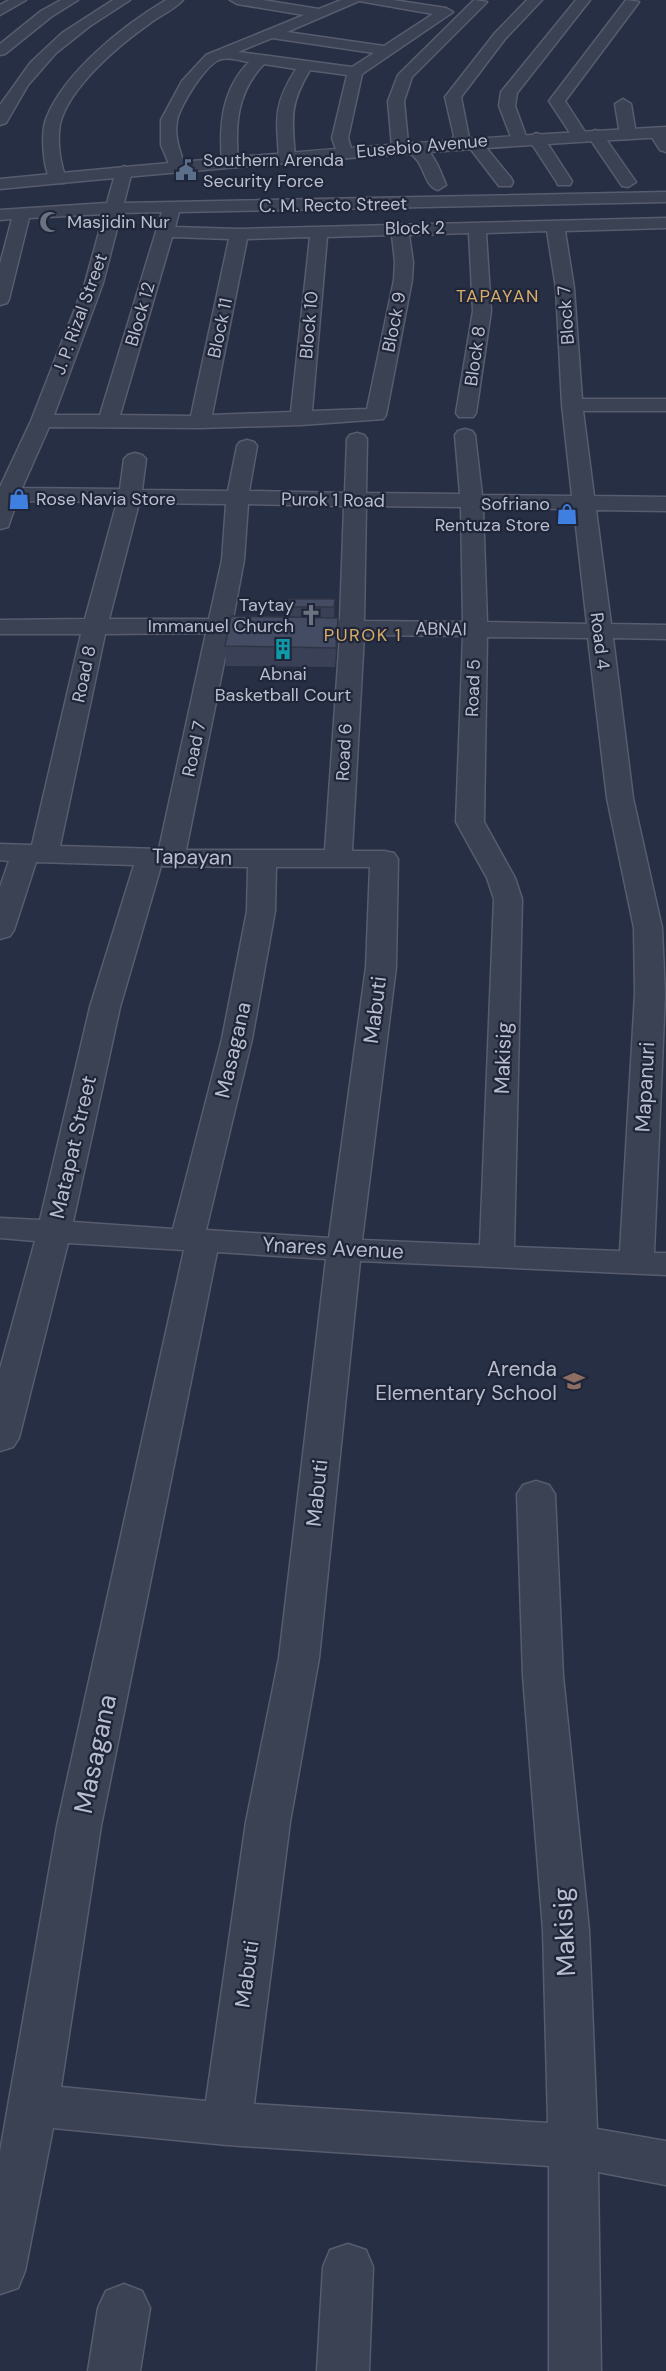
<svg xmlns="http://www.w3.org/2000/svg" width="666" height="2371" font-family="'DM Sans',sans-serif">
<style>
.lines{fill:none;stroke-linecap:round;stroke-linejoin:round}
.minor-casing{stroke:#575c6e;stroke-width:3}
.tertiary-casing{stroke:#575c6e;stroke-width:3}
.minor{fill:#3b4254;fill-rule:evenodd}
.tertiary{fill:#3b4254;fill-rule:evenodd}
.wall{fill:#3a4156}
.shaded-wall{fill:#303546}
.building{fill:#444c64;stroke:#303546;stroke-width:1.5}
.labels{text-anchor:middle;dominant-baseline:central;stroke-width:4.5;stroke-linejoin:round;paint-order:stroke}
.far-street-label{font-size:18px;fill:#b9becd;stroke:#202639}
.far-poi-label{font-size:18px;fill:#b9becd;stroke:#202639;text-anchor:start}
.far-neighbourhood-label{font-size:18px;letter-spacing:1.5px;fill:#d9ac69;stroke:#202639}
.street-label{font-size:21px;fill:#b9becd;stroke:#202639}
.poi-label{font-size:21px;fill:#b9becd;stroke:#202639;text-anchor:end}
.near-street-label{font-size:26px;fill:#b9becd;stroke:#202639}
</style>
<rect width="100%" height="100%" fill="#272f44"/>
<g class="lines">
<defs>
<path id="minor" d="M9,0h17l-26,15v-10z
M61,0h17l-27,17 -46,37 -5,1v-11l41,-33z
M113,0h17l-40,26 -34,27 -28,32 -22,38 -6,2v-20l31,-43 31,-29z
M166,0h17c-9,10 -24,16 -34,24 -30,21 -80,63 -89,100 -3,18 0,38 6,55l-2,4h-12c-5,-8 -7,-18 -8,-27 -1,-12 -2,-25 2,-37 18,-47 78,-94 120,-119z
M230,0h33l56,9 22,-9h52l53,8 7,4 -91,62 -14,64 4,14 -2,3h-12l-6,-17 15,-63 -37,-5c-21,35 -18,48 -15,87l-2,3h-12l-2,-3c-3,-41 -5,-53 17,-88l-32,-5c-27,28 -29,60 -26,97l-8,5 -6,-2 -2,-3c-3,-36 0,-72 27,-99 -8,-1 -19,-5 -27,-3 -15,2 -43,48 -45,62 -3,16 3,30 8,45l-2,3h-12l-10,-24v-25l21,-39 24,-26 98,-40 -67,-11zM359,1l74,13 -49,32 -97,-14zM272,38l102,15 -22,14 -114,-15z
M474,0l13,2 -75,75 -8,24 4,42c23,-2 31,25 38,42l-8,5c-15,-4 -13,-29 -29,-37 -5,-3 -9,-1 -15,-3l-2,-3 -4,-46 10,-26z
M527,0h15l-37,39 -44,58 8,41 10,1 32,39 2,4 -2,4h-12l-33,-43 -8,5 -8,-5 4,-7 -9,-39 50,-64z
M576,0h14l-73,93 -2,13 12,33 -2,3h-12l-14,-36 2,-14z
M626,0l13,2 -74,99 22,34 8,-5 6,2 35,50 -8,5 -6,-1 -34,-50 -8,5 -6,-2 -25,-38z
M623,99l8,5 5,30 -8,5 -8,-5 -5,-30z
M657,128l6,2 3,5v17l-6,-2 -11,-17z
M536,133l6,2 30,46 -2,4h-12l-2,-4 -28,-43z
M124,166l8,5 -8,32 542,-11v10l-487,10 -4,15 64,2 427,-11v10l-101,3 9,57 8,111h84v12h-83l11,85 72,1v14l-70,-1 15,114 55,1v14l-53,-1 20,160 29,130 3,66 -11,259h12v22l-306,-14 -41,397 -29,164 -36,282 294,19 -5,-193 -20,-254 -6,-182 6,-9 13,-4 13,4 6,9 8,182 26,254 8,199 69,12v44l-68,-13 3,199h-52v-205l-322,-21 -174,-17 -28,143 -7,17 -18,6v-142l57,-326 127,-576 -116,-7 -49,195 -6,9 -13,4v-82l35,-128 -35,-3v-20l40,2 50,-213 44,-142 -98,-3 -22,68 -4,6 -10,3v-52l9,-26 -9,-1v-16l32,1 49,-211h-81v-14l85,-1 32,-117 -100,-1 -9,26 -8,2v-42l31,-66 54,-138 19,-69 -75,4 -20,81 -2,4 -7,2v-41l12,-45 -12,1v-10l107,-7 9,-32zM162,212l-62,203h-46l49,-132 18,-70zM547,231l9,57 6,117 10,91 -90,-1 -7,-60 -3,-4 -7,-2 -7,2 -3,4 5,59 -94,-1 1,-54 -3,-4 -7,-2 -7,2 -3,4 -2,54 -96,-2 8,-45 -3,-4 -7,-2 -7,2 -3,4 -9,45 -86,-1 4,-31 -4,-4 -7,-2 -7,2 -4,4 -4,30 -98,-1 27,-61 151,1 101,-3 82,-6 3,-4 26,-135 1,-18 -4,-27 60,-2 4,78 -17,102 3,4h14l3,-4 15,-102 -5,-78zM392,235l3,27 -1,18 -27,129 -55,2 15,-174zM172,237l57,2 -38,177 -71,-1zM310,237l-19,175 -79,3 35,-176zM139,503l87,1 -4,56 -13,59h-100zM248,504l96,2 -4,114 -107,-1 11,-59zM366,506l95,1 2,115 -99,-1zM483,508l91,1 13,115 -100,-2zM206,633l-47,216 -99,-3 45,-212zM230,633l110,2 -15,215h-139zM364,635l99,1 -7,186 31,56 7,21 -14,346 -118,-5 34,-273 2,-108 -4,-6 -10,-2h-32zM487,637l101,1 19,160 27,130 1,66 -15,257 -106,-4 8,-348 -7,-21 -31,-56zM161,866l87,1 -1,44 -25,128 -49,190 -100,-7 47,-215zM276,867h94l-4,100 -37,271 -123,-8 46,-191 23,-128zM217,1252l109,7 -47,399 -33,164 -40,279 -145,-14 40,-261z
M348,2244l18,6 7,17 -4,104h-52l6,-104 7,-17z
M124,2284l18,7 8,17 -10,63h-52l10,-63 8,-17z"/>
<path id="tertiary" d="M666,127v10c-223,12 -444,30 -666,52v-10c222,-22 443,-40 666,-52z"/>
</defs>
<!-- minor casing -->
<use href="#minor" class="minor-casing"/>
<!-- tertiary casing -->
<use href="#tertiary" class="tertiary-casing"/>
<!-- minor -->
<use href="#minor" class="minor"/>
<!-- tertiary -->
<use href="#tertiary" class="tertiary"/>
</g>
<!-- wall -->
<path class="wall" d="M335,599l-1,19 4,19 -3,30 -109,-1 -1,-20 63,-29v-10z"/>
<!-- shaded-wall -->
<path class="shaded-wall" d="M338,618v19l-3,30 1,-19z"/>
<!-- building -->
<path class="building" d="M289,599h46l-1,8h-46z
M231,616l107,2 -2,30 -111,-2z"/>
<!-- icons -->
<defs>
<symbol id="civic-bare" viewBox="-9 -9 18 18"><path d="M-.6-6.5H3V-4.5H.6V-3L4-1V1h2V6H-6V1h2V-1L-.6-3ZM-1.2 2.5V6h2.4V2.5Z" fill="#5c6f8a" stroke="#202639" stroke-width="2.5" paint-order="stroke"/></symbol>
<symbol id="mosque-bare" viewBox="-9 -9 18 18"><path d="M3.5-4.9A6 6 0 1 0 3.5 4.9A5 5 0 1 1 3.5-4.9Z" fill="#6b7280" stroke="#202639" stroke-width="2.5" paint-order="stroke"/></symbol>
<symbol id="shop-bare" viewBox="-9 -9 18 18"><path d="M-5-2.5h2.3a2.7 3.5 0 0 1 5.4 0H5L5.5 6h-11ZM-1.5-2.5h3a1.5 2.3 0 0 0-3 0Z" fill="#3f7fe0" stroke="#202639" stroke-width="2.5" paint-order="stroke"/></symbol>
<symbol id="church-bare" viewBox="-9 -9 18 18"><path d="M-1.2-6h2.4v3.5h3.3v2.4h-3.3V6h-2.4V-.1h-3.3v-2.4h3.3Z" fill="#6b7280" stroke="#202639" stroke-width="2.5" paint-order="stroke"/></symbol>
<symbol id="building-bare" viewBox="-9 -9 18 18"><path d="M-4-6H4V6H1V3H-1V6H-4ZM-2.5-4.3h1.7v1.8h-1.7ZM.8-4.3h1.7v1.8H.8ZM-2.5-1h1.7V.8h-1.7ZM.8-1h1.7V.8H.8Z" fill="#0f9aa8" stroke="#202639" stroke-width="2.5" paint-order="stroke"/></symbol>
<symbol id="school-bare" viewBox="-9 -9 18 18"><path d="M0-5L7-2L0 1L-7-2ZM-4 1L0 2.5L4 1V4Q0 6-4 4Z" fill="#8d6e63" stroke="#202639" stroke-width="2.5" paint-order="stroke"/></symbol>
</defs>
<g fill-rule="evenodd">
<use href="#civic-bare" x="171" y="155" width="30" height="30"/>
<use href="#mosque-bare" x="35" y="207" width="30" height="30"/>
<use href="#shop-bare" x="4" y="484" width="30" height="30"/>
<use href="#shop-bare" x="552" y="499" width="30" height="30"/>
<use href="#church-bare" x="296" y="600" width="30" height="30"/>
<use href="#building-bare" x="268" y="634" width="30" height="30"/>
<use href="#school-bare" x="559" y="1366" width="30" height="30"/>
</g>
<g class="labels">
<!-- far-street labels -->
<g class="far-street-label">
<text transform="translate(422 146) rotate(-5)">Eusebio Avenue</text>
<text transform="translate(333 205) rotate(-1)">C. M. Recto Street</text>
<text transform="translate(415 228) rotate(-1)">Block 2</text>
<text transform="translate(80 314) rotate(-70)">J. P. Rizal Street</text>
<text transform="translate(140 314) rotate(-74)">Block 12</text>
<text transform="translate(566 315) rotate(-94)">Block 7</text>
<text transform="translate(394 322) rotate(-79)">Block 9</text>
<text transform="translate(309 325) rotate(-85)">Block 10</text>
<text transform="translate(220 328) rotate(-78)">Block 11</text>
<text transform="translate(475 356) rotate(-82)">Block 8</text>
<text transform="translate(333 500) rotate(1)">Purok 1 Road</text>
<text transform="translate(441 629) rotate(1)">ABNAI</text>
<text transform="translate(600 641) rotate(83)">Road 4</text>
<text transform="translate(84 674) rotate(-78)">Road 8</text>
<text transform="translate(473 688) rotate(-88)">Road 5</text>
<text transform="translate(194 749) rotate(-78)">Road 7</text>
<text transform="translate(344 752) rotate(-87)">Road 6</text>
</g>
<!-- far-poi labels -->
<g class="far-poi-label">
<text x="203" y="160">Southern Arenda<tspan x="203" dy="21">Security Force</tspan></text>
<text x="67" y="222">Masjidin Nur</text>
<text x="36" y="499">Rose Navia Store</text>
<text x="550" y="504" text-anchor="end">Sofriano<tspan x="550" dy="21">Rentuza Store</tspan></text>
<text x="294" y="605" text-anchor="end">Taytay<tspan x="294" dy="21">Immanuel Church</tspan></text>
<text x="283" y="674" text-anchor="middle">Abnai<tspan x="283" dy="21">Basketball Court</tspan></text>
</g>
<!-- far-neighbourhood labels -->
<g class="far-neighbourhood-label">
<text x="498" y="296">TAPAYAN</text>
<text x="363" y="635">PUROK 1</text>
</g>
<!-- street labels -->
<g class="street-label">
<text transform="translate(192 857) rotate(1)">Tapayan</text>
<text transform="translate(375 1010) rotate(-83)">Mabuti</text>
<text transform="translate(233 1050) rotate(-77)">Masagana</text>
<text transform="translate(503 1058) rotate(-88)">Makisig</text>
<text transform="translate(645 1087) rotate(-87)">Mapanuri</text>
<text transform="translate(73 1147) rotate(-77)">Matapat Street</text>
<text transform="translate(333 1248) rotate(3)">Ynares Avenue</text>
<text transform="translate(317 1493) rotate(-84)">Mabuti</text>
<text transform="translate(247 1974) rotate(-82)">Mabuti</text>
</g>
<!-- poi labels -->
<g class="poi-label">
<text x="557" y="1369">Arenda<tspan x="557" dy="24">Elementary School</tspan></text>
</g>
<!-- near-street labels -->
<g class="near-street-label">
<text transform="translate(95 1754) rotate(-78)">Masagana</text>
<text transform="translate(564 1932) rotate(-93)">Makisig</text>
</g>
</g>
</svg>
